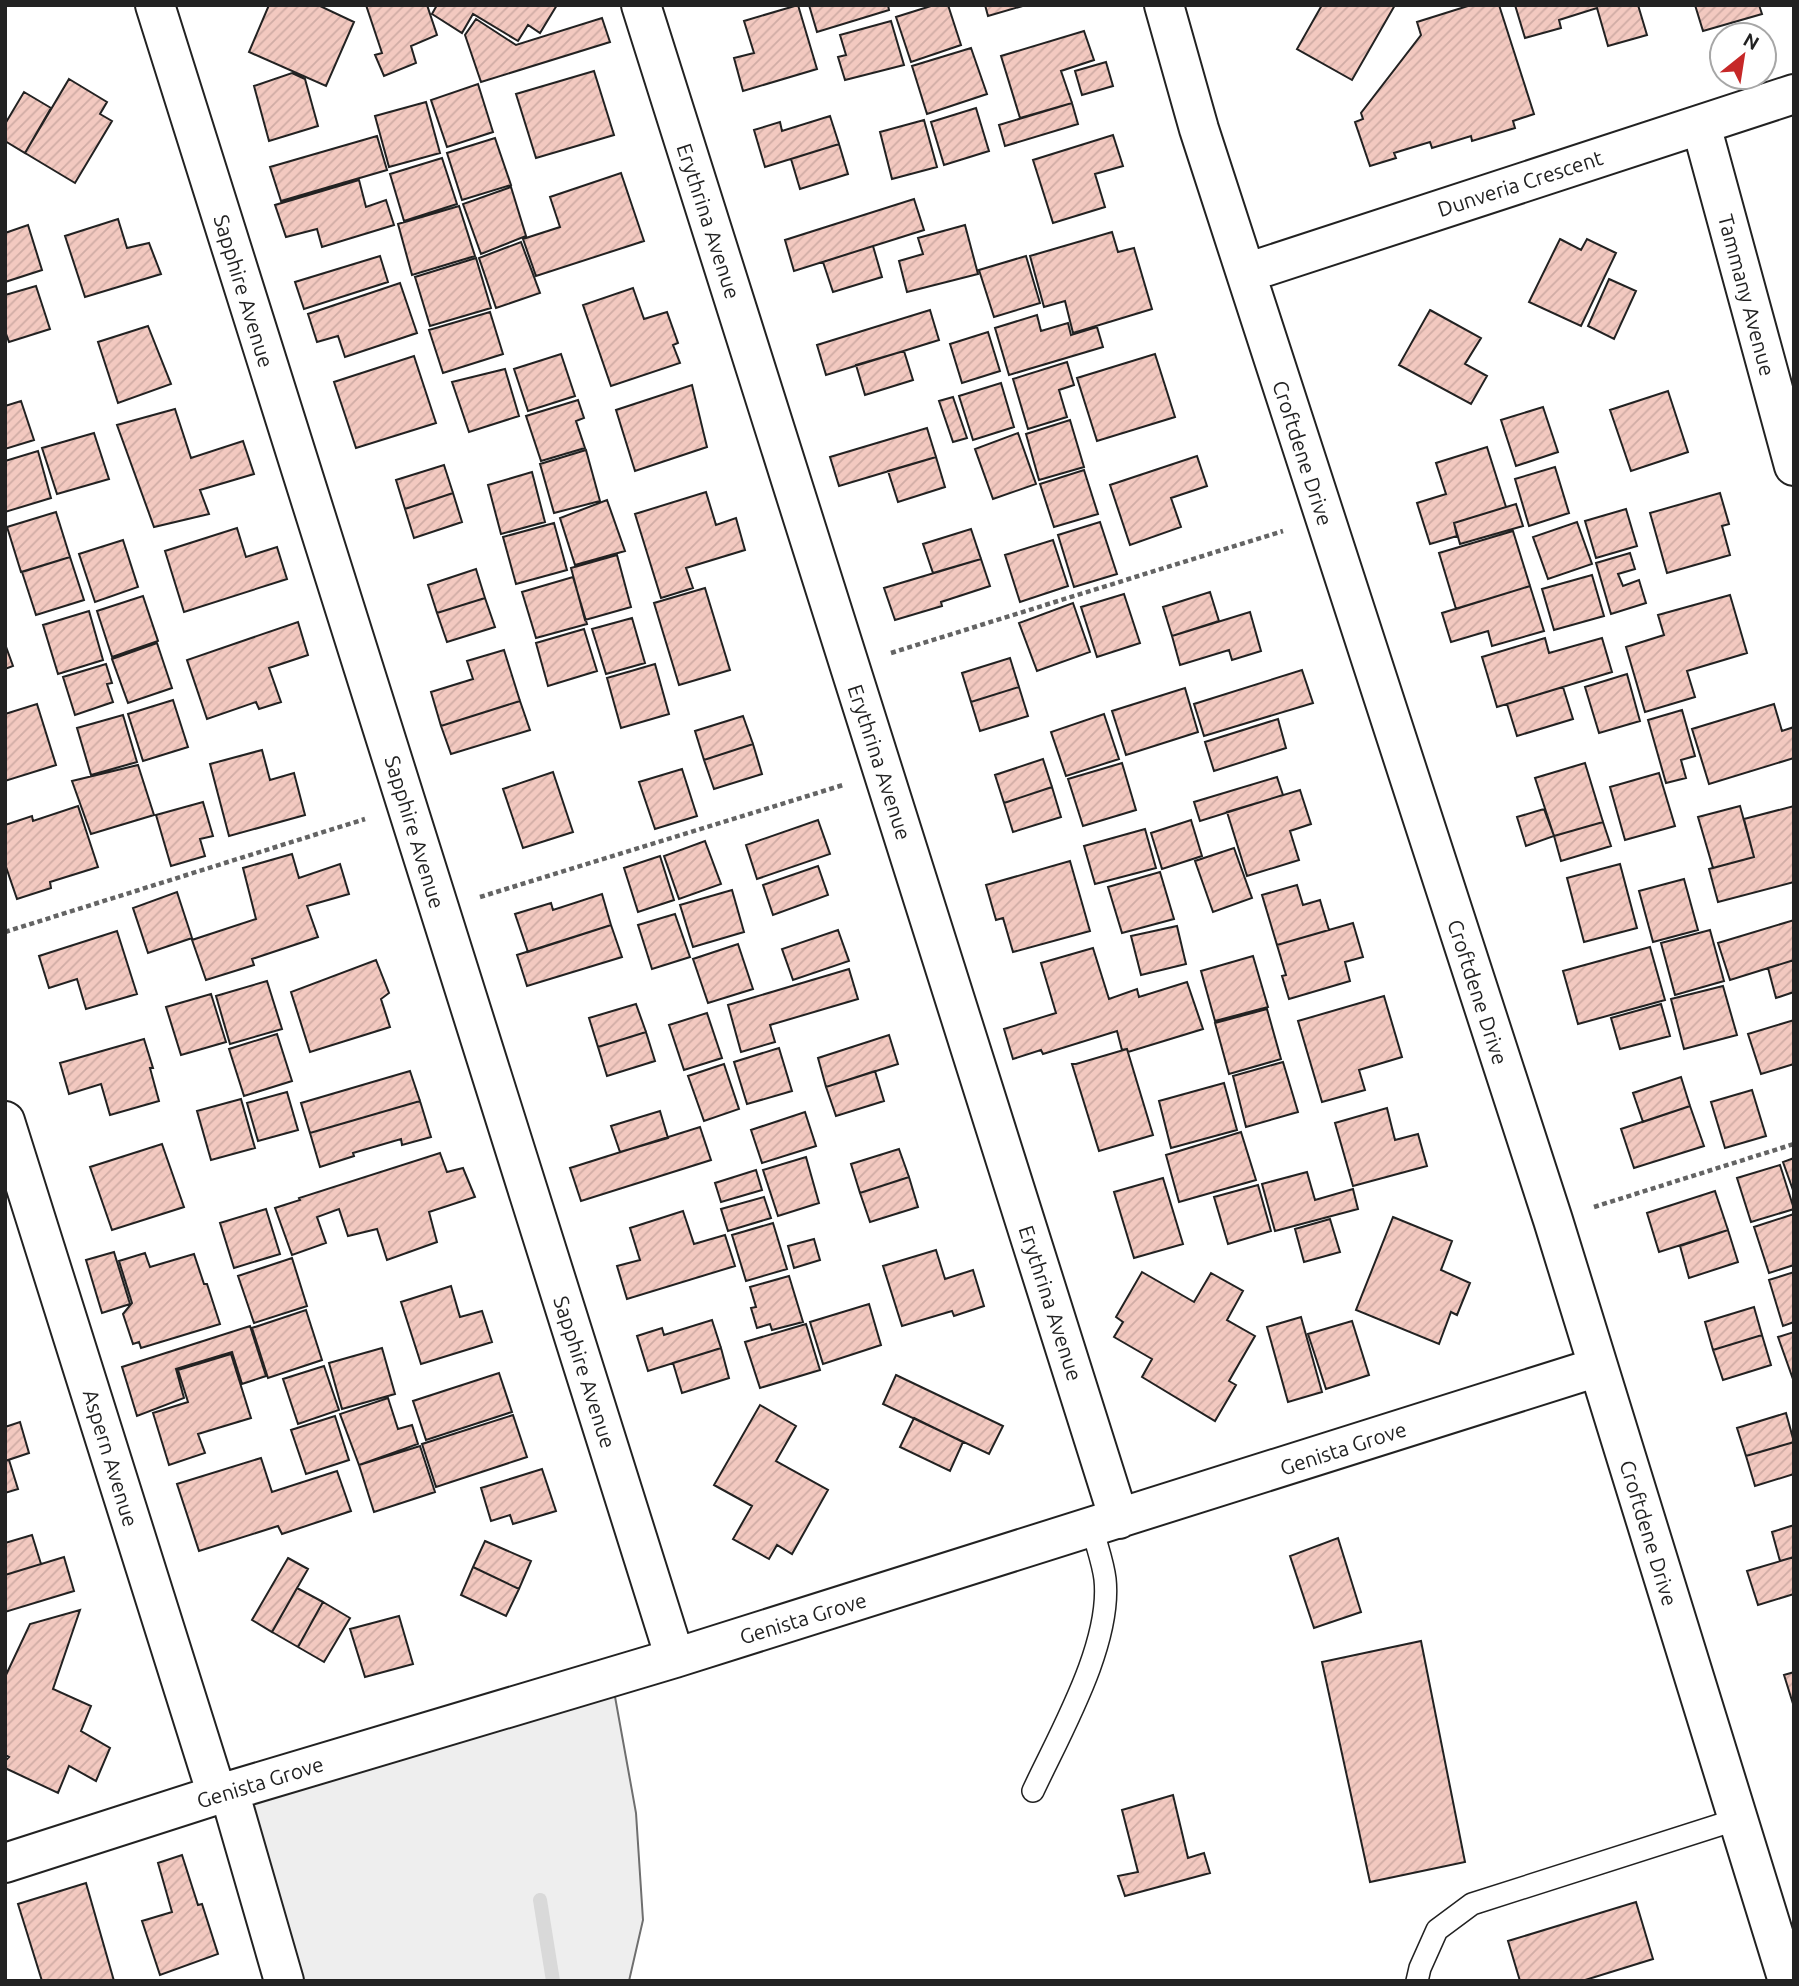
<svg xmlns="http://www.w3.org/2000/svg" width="1799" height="1986" font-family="Ubuntu,sans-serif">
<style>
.grass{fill:#eee;stroke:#6f6f6f;stroke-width:2}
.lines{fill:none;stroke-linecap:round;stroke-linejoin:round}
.stream{stroke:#d9d9d9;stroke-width:14}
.building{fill:url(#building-hatch);stroke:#222;stroke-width:2}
.service-casing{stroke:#222;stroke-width:24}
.minor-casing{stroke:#222;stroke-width:42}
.path{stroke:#646464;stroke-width:4.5;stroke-dasharray:5 3.5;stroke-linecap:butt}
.service{stroke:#fff;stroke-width:21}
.minor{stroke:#fff;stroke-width:38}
.labels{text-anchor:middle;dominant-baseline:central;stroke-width:5;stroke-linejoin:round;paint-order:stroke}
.street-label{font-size:21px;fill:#222;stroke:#fff}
</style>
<defs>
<pattern id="building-hatch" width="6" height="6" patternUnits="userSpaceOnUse" patternTransform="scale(1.75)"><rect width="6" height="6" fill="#f3c9c0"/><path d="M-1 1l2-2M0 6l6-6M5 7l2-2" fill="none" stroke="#d0aca5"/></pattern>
</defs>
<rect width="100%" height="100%" fill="#fff"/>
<!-- grass -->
<path class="grass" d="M612,1680l24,133 7,107 -14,61h-350l-51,-189z"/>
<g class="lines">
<!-- stream -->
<path class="stream" d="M540,1900l13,81"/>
</g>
<!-- building -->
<path class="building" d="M269,5h49l36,17 -28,64 -77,-34z
M366,5h61l10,30 -26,11 5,17 -32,13 -9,-21 7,-2z
M437,5h120l-17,28 -12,-8 -10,16 -45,-27 -11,19 -30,-19z
M798,5l19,64 -74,22 -9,-33 20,-5 -10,-32z
M809,5h79l1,5 -72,22z
M934,5h14l13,40 -50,17 -15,-45z
M985,5h41l-38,11z
M1322,5h73l-43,75 -55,-31z
M1471,5h28l35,109 -21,7 2,7 -43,13 -1,-5 -39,12 -2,-6 -36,11 2,5 -26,8 -15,-44 8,-3 -2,-6 60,-78 -4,-13z
M1515,5h123l9,30 -39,11 -11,-38 -38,12 2,8 -36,10z
M1695,5h64l3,9 -59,17z
M602,18l8,24 -129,40 -16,-47 11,-16 40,26z
M891,21l13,44 -59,15 -7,-23 8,-2 -6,-20z
M1084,31l10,29 -33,11 11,32 -52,15 -19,-62z
M971,48l16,46 -60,20 -15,-48z
M1106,62l7,24 -31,9 -7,-24z
M594,71l20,64 -78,23 -20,-64z
M292,73l13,6 13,47 -49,15 -15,-55z
M69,79l38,23 -7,12 12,7 -37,62 -50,-30z
M478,84l15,48 -46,15 -16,-47z
M24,92l27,16 -26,45 -20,-12v-17z
M426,102l14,51 -51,14 -14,-51z
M1072,103l6,21 -73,22 -6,-21z
M976,108l13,43 -45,14 -13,-43z
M830,116l9,28 -74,23 -11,-37 26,-8 2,9z
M924,120l13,47 -45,12 -12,-47z
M1113,135l10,31 -28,8 10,33 -52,16 -20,-63z
M377,136l10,34 -106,31 -11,-34z
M495,138l16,47 -49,15 -15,-47z
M839,144l9,30 -48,15 -9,-30z
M442,158l15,46 -53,17 -14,-47z
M621,173l23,68 -108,35 -13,-37 37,-12 -10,-30z
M359,180l7,27 20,-7 8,25 -72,22 -5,-18 -31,8 -11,-32z
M511,187l15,49 -45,18 -18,-50z
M914,199l10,31 -130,41 -9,-31z
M459,206l16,50 -63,19 -14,-51z
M118,219l9,29 22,-5 12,31 -76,23 -20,-61z
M28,225l14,45 -37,12v-49z
M965,225l13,49 -71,18 -8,-31 24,-7 -5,-16z
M1112,232l6,20 16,-4 18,61 -79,24 -8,-32 -21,6 -14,-51z
M1560,239l21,11 6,-11 29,14 -35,73 -52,-24z
M521,242l19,51 -44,15 -17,-50z
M873,246l9,31 -49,15 -10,-30z
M380,256l8,26 -84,27 -9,-27z
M1026,256l14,47 -46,14 -15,-47z
M476,258l15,50 -61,18 -15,-49z
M1609,279l27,12 -22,48 -26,-13z
M400,283l17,50 -72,24 -7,-21 -21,6 -9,-28z
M36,286l14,43 -41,13 -4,-11v-36z
M633,288l11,31 23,-7 11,31 -5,2 7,18 -69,23 -28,-81z
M930,310l9,30 -113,35 -9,-30z
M1430,310l51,28 -16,26 22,12 -16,28 -72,-39z
M490,312l13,42 -60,19 -14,-43z
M1037,315l4,16 27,-8 3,12 26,-8 6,20 -94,28 -14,-47z
M148,326l23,58 -53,19 -20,-61z
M988,332l12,39 -38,12 -12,-39z
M904,351l9,29 -48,15 -9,-30z
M561,354l14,42 -47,15 -14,-42z
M1155,354l20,63 -78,24 -20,-63z
M414,356l22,67 -80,25 -22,-66z
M1067,362l7,23 -15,5 8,27 -39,12 -15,-50z
M505,369l14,47 -50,16 -17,-50z
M1001,383l13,44 -41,13 -14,-44z
M692,385l15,62 -72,24 -19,-61z
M1668,391l20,61 -57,19 -21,-61z
M953,397l14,41 -14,4 -14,-41z
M578,400l6,18 -8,3 9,27 -44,13 -15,-45z
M21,401l13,39 -29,9v-43z
M1543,407l15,45 -42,14 -15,-46z
M175,409l16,49 52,-17 11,33 -54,16 9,24 -55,13 -37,-102z
M1070,420l14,47 -45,13 -13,-46z
M927,428l9,29 -97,29 -9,-29z
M94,433l15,46 -52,15 -15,-46z
M1018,433l18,51 -43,15 -18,-50z
M1487,447l19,60 -52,16 3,13 -27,8 -13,-41 29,-9 -10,-31z
M586,450l14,51 -46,12 -14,-49z
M38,451l13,47 -46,14v-51z
M1197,456l10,30 -36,12 10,29 -51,18 -20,-60z
M936,457l9,30 -47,15 -10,-31z
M444,465l9,28 -48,16 -9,-29z
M1555,467l14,46 -40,13 -14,-47z
M1084,470l14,44 -44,13 -14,-43z
M532,472l13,50 -44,12 -13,-49z
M706,492l10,33 20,-7 9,32 -59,18 7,20 -32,10 -26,-84z
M453,493l9,29 -48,16 -9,-29z
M1720,493l9,31 -7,2 8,29 -63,18 -17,-60z
M607,500l18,51 -50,14 -15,-47z
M1516,504l7,22 -63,18 -6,-21z
M1626,509l11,37 -41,12 -11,-37z
M56,512l14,45 -49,15 -14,-45z
M1100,522l17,52 -43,13 -16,-52z
M1577,522l15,42 -44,15 -15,-42z
M554,523l13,47 -51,14 -13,-47z
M237,528l9,29 31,-10 10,32 -103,33 -19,-61z
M971,529l10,30 -48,14 -10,-29z
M1513,531l17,55 -74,23 -17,-56z
M123,540l15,47 -43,15 -16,-48z
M1053,540l15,46 -48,16 -15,-47z
M1630,553l5,16 -17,5 5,12 16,-6 7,23 -35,11 -15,-51z
M617,555l14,52 -46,13 -14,-52z
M70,557l14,43 -48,15 -14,-43z
M981,559l9,27 -49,16 1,4 -47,14 -11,-32z
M476,569l9,29 -48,15 -9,-28z
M1592,575l12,41 -50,14 -12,-41z
M573,577l14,47 -51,14 -14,-46z
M1530,586l14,45 -52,15 -4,-15 -37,11 -9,-29z
M705,588l25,82 -51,15 -25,-82z
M1210,592l9,29 -47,15 -9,-29z
M1124,594l16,49 -43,14 -16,-50z
M1730,595l17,58 -60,18 8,26 -50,15 -19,-65 38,-12 -6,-20z
M143,596l15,45 -46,16 -15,-46z
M485,598l10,29 -48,15 -10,-29z
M1073,603l17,49 -53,19 -18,-48z
M89,611l14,49 -45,14 -15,-49z
M1250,612l11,39 -29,9 -3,-10 -49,15 -8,-29z
M632,618l13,45 -39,11 -14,-45z
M298,622l10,33 -39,13 12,34 -22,7 -3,-7 -49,17 -20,-59z
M584,629l13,42 -49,15 -12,-43z
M1545,638l4,15 53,-15 10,34 -115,35 -15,-50z
M157,643l15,45 -44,15 -16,-44z
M5,644l8,22 -8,3z
M504,650l16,51 -79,25 -10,-34 42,-13 -6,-18z
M1010,658l9,29 -48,15 -9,-29z
M106,664l6,19 -5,1 6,18 -38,13 -12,-38z
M655,664l14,50 -48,14 -14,-50z
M1302,670l11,33 -109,33 -10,-32z
M1627,674l13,47 -41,12 -14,-46z
M1019,687l9,29 -48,15 -9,-29z
M1563,687l10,32 -56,17 -10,-32z
M1185,688l13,44 -72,23 -14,-44z
M173,700l15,47 -45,14 -15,-47z
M520,701l10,29 -79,24 -10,-28z
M37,704l19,61 -51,16v-67z
M1774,704l8,27 12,-4v31l-85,26 -17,-55z
M1682,710l13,46 -14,4 5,18 -20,5 -18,-63z
M1104,714l15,45 -53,17 -15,-44z
M123,715l14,47 -46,13 -14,-47z
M743,716l10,28 -49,16 -9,-29z
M1278,719l8,29 -72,23 -9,-29z
M753,744l9,30 -48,15 -10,-29z
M262,750l8,30 24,-7 11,42 -76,21 -19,-72z
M1043,759l9,28 -48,16 -9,-28z
M1122,763l14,47 -53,16 -15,-47z
M1585,763l18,59 -49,14 -19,-58z
M138,765l16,50 -63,19 -19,-53z
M682,769l15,47 -42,13 -16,-47z
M553,772l20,60 -50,16 -20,-59z
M1659,773l16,53 -50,14 -15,-53z
M1277,777l6,18 -83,26 -6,-19z
M1052,787l9,30 -48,15 -9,-29z
M1300,790l11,34 -21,7 9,29 -52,16 -20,-64z
M203,802l10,34 -13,3 5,17 -34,10 -15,-51z
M78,806l20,61 -48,15 1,6 -34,11 -12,-35v-39l27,-9 1,5z
M1740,806l14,51 -41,11 -15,-51z
M1794,806v76l-76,20 -9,-33 45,-12 -10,-38z
M1544,809l10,27 -28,10 -9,-29z
M818,820l12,34 -73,25 -11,-34z
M1191,820l11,36 -40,13 -11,-36z
M1603,822l8,24 -50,15 -7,-25z
M1145,829l11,39 -61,16 -11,-38z
M705,841l16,43 -42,15 -15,-43z
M1234,848l18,50 -39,14 -18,-51z
M292,854l7,24 41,-14 9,30 -42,12 11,31 -66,22 2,6 -48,15 -14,-40 64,-21 -13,-51z
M660,856l14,44 -36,12 -14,-44z
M1070,861l20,70 -77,21 -10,-34 -7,2 -10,-35z
M1620,864l17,64 -53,14 -17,-64z
M818,866l10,29 -55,20 -10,-30z
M1160,872l14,47 -52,14 -14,-46z
M1684,879l14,51 -45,12 -14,-51z
M1297,885l6,20 17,-5 9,30 -52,15 -15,-50z
M732,890l12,42 -51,15 -13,-42z
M177,892l15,46 -44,15 -15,-45z
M602,894l9,31 -83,27 -13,-38 36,-11 2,7z
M675,914l15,43 -38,12 -14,-44z
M1794,920v40l-64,20 -12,-37z
M1353,923l10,34 -18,5 5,19 -61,18 -7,-23 4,-1 -9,-30z
M611,925l11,32 -95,29 -10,-31z
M1177,926l9,38 -45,11 -10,-39z
M838,930l11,31 -56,19 -11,-31z
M1710,930l14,51 -49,14 -14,-52z
M117,931l20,63 -51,15 -9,-30 -28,9 -10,-32z
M738,944l15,45 -45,14 -15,-44z
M1650,947l15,53 -87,24 -15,-53z
M1093,948l16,51 28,-10 2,8 48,-15 16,47 -75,23 -1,-3 -5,1 -5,-19 -74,23 -2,-4 -28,9 -9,-30 52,-16 -15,-50z
M1253,956l15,51 -53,14 -14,-50z
M376,960l13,33 -8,6 9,28 -80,25 -19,-60z
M1794,960v32l-18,6 -8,-30z
M849,969l9,30 -88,26 5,17 -34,10 -13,-47z
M267,981l15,48 -52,15 -14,-48z
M1723,986l14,49 -53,14 -13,-50z
M211,994l15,48 -45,13 -15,-48z
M1384,996l18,61 -43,13 6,20 -43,12 -24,-81z
M636,1004l10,28 -48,15 -9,-29z
M1661,1004l9,32 -50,13 -9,-31z
M1267,1009l14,50 -52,15 -14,-51z
M707,1013l15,45 -38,12 -15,-45z
M1794,1020v44l-33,10 -13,-40z
M646,1032l9,29 -48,15 -9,-29z
M277,1034l15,47 -48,15 -15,-47z
M889,1035l9,29 -72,23 -8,-29z
M144,1039l9,29h-3l9,33 -49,14 -9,-31 -32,10 -9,-31z
M779,1048l13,43 -45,13 -13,-42z
M1127,1049l26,86 -54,16 -27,-87h4z
M1283,1062l15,50 -52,15 -13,-51z
M724,1064l15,45 -35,12 -16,-45z
M410,1071l10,30 -110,32 -9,-30z
M875,1071l9,30 -48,15 -10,-29z
M1681,1077l9,29 -47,16 -10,-29z
M1224,1083l13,47 -66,18 -12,-47z
M1752,1090l14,46 -41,12 -14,-46z
M287,1092l11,38 -40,11 -11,-38z
M241,1099l14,49 -44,12 -14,-49z
M420,1101l11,36 -29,8 -1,-6 -48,14 1,3 -34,11 -10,-34z
M1690,1106l14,40 -70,22 -13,-39z
M1387,1108l8,32 23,-6 9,32 -74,20 -18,-63z
M660,1111l8,27 -48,14 -9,-26z
M805,1112l11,34 -54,17 -11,-33z
M700,1127l11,33 -130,41 -11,-33z
M1241,1132l15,48 -77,22 -13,-47z
M162,1144l22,63 -72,23 -22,-63z
M899,1149l10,28 -49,16 -9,-29z
M440,1153l7,19 16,-4 12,29 -46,15 8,30 -50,18 -10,-31 -29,7 -9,-27 -22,8 9,26 -34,12 -17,-47 25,-8 -1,-2z
M806,1157l13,46 -41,13 -15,-46z
M1794,1158v35l-11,-31z
M1780,1165l14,44 -43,13 -14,-44z
M756,1170l6,20 -41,12 -6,-19z
M1307,1172l8,28 38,-11 5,20 -83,22 -13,-47z
M909,1177l9,30 -48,15 -10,-29z
M1163,1178l20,66 -49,14 -20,-66z
M1258,1185l13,46 -43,13 -14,-47z
M1715,1191l13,39 -69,22 -12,-39z
M764,1197l7,21 -43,13 -7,-22z
M266,1209l14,45 -46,14 -14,-45z
M683,1211l11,33 31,-9 10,31 -108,33 -10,-33 23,-6 -10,-32z
M1794,1214v51l-25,8 -15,-46z
M1393,1217l59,24 -11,29 29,13 -13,32 -6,-3 -12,32 -83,-34z
M1330,1219l10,33 -36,10 -9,-33z
M773,1223l14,46 -41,12 -14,-46z
M1728,1230l10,32 -49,16 -9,-32z
M814,1239l6,21 -26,8 -6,-22z
M936,1250l9,29 28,-9 11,36 -30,10 -2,-5 -50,15 -19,-60z
M114,1252l16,52 -28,9 -16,-53z
M145,1253l5,14 44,-13 10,30h3l13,40 -79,24 -2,-6 -6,2 -10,-30 9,-11 -13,-42z
M292,1258l15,48 -53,17 -16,-47z
M1142,1272l52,30 17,-29 32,18 -16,29 28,16 -26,45 7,4 -21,36 -73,-44 10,-18 -38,-22 9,-15 -7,-5z
M1794,1272v50l-11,4 -14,-46z
M789,1276l14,46 -31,8 -2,-6 -13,4 -6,-20 5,-1 -6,-20z
M451,1286l9,31 22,-6 10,31 -71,22 -20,-62z
M869,1304l12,41 -58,19 -13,-42z
M1754,1307l8,28 -49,15 -8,-28z
M306,1310l16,50 -54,18 -16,-50z
M1301,1317l21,75 -34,10 -21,-75z
M712,1320l9,28 -73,23 -11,-35 25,-8 2,7z
M1352,1321l17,54 -43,14 -18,-55z
M806,1324l14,46 -60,18 -15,-46z
M250,1326l16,50 -24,8 -10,-32 -56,17 8,29 -47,18 -15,-49z
M1794,1332v50l-16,-45z
M1762,1335l9,30 -48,15 -10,-30z
M382,1348l13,46 -53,15 -13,-46z
M721,1348l8,30 -47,15 -9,-30z
M231,1354l20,64 -53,16 7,19 -36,12 -16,-52 35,-11 -10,-32z
M324,1366l15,44 -41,14 -15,-45z
M499,1373l13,39 -86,28 -13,-39z
M896,1375l107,51 -14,28 -106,-50z
M388,1398l10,31 14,-4 6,19 -59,21 -19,-51z
M760,1405l36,21 -20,35 52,29 -36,64 -15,-9 -8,14 -36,-20 19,-33 -38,-21z
M1786,1413l8,29 -48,14 -9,-28z
M513,1415l14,42 -91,30 -14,-43z
M335,1416l14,44 -43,14 -15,-44z
M914,1418l49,24 -13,29 -50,-24z
M20,1422l9,31 -24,8v-34z
M1794,1442v32l-39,12 -9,-30z
M420,1446l15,46 -61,20 -15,-47z
M261,1458l11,34 65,-21 14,40 -69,23 -4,-8 -79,25 -22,-67z
M9,1460l9,29 -13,4v-32z
M542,1469l14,42 -43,13 -3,-9 -19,6 -10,-33z
M1794,1525v32l-14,4 -8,-29z
M32,1535l9,29 -36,11v-32z
M1338,1538l23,74 -47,16 -24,-72z
M485,1541l46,20 -12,28 -46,-22z
M64,1557l10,34 -69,21v-37z
M1794,1557v37l-36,11 -11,-34z
M288,1558l20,11 -36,63 -20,-12z
M473,1567l46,22 -13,27 -45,-21z
M297,1588l26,14 -25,45 -26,-15z
M323,1602l27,16 -26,44 -26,-15z
M80,1610l-27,79 38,17 -10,25 29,17 -14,33 -27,-15 -11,27 -53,-25v-7l4,-4 -4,-2v-78l25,-53z
M399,1616l14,48 -48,13 -15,-48z
M1421,1641l44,221 -95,20 -48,-220z
M1794,1672v35l-10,-32z
M1173,1795l15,63 16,-5 6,20 -85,23 -7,-20 20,-4 -16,-62z
M182,1855l16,50 4,-1 16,50 -58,21 -18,-54 30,-9 -14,-49z
M86,1883l28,98h-72l-24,-77z
M1636,1902l17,57 -71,22h-62l-12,-40z"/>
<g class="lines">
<defs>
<path id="service" d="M1033,1791c27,-58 79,-147 72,-212 -2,-17 -9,-35 -13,-52
M1417,1981l3,-13 17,-38 35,-26 266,-85"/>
<path id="minor" d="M155,5l520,1653
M641,5l478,1514
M1164,5l35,124 354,1091 235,761
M1701,125l93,341
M1246,273l548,-179
M5,1121l212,674
M229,1791l55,190
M5,1863l224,-72 446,-133 923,-291"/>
</defs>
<!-- service casing -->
<use href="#service" class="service-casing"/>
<!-- minor casing -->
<use href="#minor" class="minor-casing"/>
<!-- path -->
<path class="path" d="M891,653l392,-122
M480,897l363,-112
M5,932l360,-113
M1594,1207l200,-63"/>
<!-- service -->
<use href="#service" class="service"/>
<!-- minor -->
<use href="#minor" class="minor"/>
</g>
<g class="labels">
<!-- street labels -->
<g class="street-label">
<text transform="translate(1520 183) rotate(-18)">Dunveria Crescent</text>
<text transform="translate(709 221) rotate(72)">Erythrina Avenue</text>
<text transform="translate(244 291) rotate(73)">Sapphire Avenue</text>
<text transform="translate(1747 295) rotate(75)">Tammany Avenue</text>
<text transform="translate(1303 453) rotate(72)">Croftdene Drive</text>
<text transform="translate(880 762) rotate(72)">Erythrina Avenue</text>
<text transform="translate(415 832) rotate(73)">Sapphire Avenue</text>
<text transform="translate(1478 992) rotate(72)">Croftdene Drive</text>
<text transform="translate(1051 1303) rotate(72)">Erythrina Avenue</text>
<text transform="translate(585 1372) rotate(72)">Sapphire Avenue</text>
<text transform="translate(1343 1448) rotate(-18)">Genista Grove</text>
<text transform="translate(111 1458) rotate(73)">Aspern Avenue</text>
<text transform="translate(1649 1533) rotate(73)">Croftdene Drive</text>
<text transform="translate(803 1618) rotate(-17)">Genista Grove</text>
<text transform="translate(260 1782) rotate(-17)">Genista Grove</text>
</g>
</g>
<!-- border -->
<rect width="1799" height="1986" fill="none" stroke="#222222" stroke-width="14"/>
<!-- north arrow -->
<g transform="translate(1743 56) rotate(30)"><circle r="33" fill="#ffffff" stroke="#a7a7a7" stroke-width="2"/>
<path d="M0-5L12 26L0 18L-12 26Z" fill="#c62828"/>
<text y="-10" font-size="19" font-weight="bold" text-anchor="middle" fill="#222222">N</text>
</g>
</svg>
